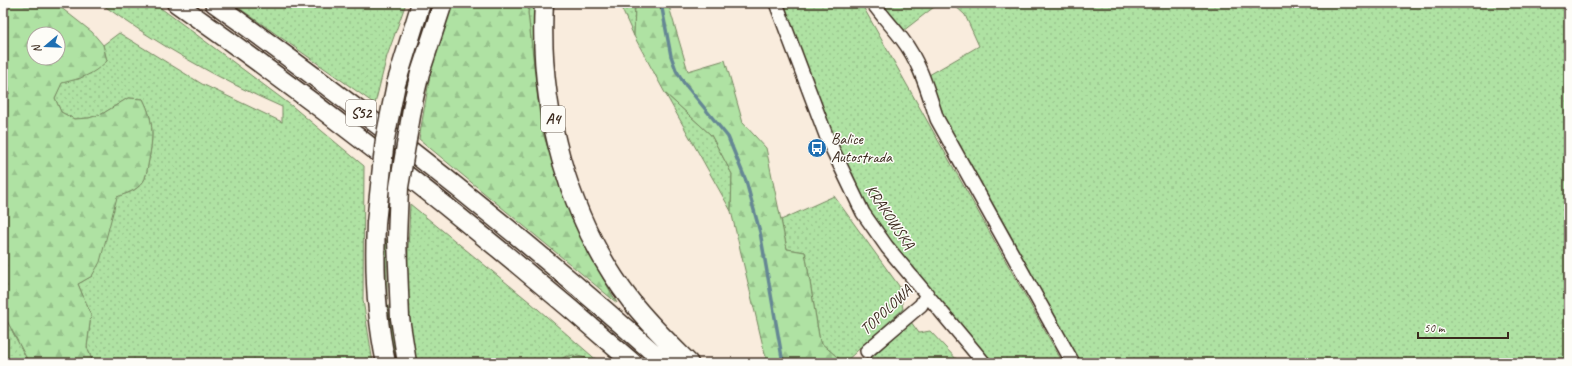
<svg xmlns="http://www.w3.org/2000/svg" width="1572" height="366" font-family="Caveat,sans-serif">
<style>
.grass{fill:url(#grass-dots);stroke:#758660}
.forest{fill:url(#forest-firs);stroke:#758660;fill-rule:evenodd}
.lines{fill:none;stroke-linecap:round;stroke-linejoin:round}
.stream{stroke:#658794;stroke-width:3.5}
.minor-casing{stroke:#3b2a1e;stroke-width:16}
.highway-casing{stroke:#3b2a1e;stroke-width:21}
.minor{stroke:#fdfcf7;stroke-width:13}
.highway{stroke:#fdfcf7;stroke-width:18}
.highway-bridge-casing{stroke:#3b2a1e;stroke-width:21;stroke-linecap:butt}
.highway-bridge{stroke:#fdfcf7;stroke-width:18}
.labels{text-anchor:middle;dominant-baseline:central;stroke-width:3;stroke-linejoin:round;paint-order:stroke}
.shield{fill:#fdfcf7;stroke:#75695f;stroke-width:1}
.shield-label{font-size:15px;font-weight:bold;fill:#3b2a1e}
.poi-label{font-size:16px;fill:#3b2a1e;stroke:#fdfcf7;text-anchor:start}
.street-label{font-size:16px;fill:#3b2a1e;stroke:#fdfcf7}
</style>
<defs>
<pattern id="grass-dots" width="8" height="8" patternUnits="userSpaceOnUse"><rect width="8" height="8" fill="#afe2a3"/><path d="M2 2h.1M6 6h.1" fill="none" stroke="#97c28c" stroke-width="1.8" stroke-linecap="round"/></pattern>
<pattern id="forest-firs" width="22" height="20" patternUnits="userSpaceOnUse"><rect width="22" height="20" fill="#afe2a3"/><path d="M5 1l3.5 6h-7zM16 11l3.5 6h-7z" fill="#97c28c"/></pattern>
</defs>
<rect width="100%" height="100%" fill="#f9ecdd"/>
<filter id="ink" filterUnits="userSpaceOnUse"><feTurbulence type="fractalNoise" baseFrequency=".025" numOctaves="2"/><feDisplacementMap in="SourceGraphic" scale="8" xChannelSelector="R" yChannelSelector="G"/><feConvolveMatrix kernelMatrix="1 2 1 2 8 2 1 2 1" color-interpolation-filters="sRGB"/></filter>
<g filter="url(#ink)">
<!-- grass -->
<path class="grass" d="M100,3h54l138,103 72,60 -1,134 10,63h-280l-6,-16 4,-32 -13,-31 14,-8 25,-80c10,-2 19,-5 26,-14 3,-4 4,-12 5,-17 5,-26 7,-42 -5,-66l-15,-1 -26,16 -13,4 -15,1 -13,-7 -6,-14 7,-16 17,-3 28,-18 -4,-16 16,-12 83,51 80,38v-15c-66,-29 -123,-62 -182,-104z
M232,3h174l-19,53 -12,48z
M529,3h5l1,46 5,55 20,81 -19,-58 -13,-114z
M619,3h16l-1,33z
M784,3h77l202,360h-72l-71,-86 -51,-65 -29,-54 -20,-51z
M878,3h67l-11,4 -31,24z
M952,3h617v360h-491l-18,-32 -4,-14 -89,-151 -25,-53 -13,-38 50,-29 -14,-31z
M665,93l46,42 21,39 -1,37z
M834,196l65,90 4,23 -59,54 -24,-21 -15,-90 -18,-3 -6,-29z
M410,204l121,99 69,60h-9l-5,-5 -20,-2 -6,4 -13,3h-133l-8,-63z
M384,240h3v61l12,62h-6l-7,-53z
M3,313l26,50h-26z
M911,322l8,11 11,-2 30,32h-94z"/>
<!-- forest -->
<path class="forest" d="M3,3h52l37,29 11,13 4,16c-16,15 -25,17 -45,22l-7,15 6,14 13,7 15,-1 13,-4 26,-16 15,1c12,24 10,40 5,66 -1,5 -2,13 -5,17 -7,9 -16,11 -26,15l-17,65 -8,14 -14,8 13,31 -4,32 6,16h-64l-26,-50v-215l7,-5 -4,-20 -3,-5zM34,34h24v24h-24z
M451,3h78l-1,10 13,114 19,58 26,63 31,55 -198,-164 14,-81z
M635,3h35v7l18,61 37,-11 18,63 23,25 21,101 18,3 15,90 24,21h-77l-36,-152 1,-37 -21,-39 -46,-42 -31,-57z
M573,355l13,3 5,5h-44z"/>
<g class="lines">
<!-- stream -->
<path class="stream" d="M661,3l10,53 5,14 8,13 44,54 18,44 14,51 23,131"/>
<defs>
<path id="minor" d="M776,3l51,135 36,75 24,34 97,116
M873,3c9,13 20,24 29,36 18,23 26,53 35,80l136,244
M867,351l54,-46 6,-11"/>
<path id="highway" d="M176,3c159,112 311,232 457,360
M214,3c156,112 308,232 451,360
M544,3c-6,103 23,215 87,298 17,22 38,42 58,62
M396,84l25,-81
M414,98l6,-25 23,-70
M376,223c-2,47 0,94 10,140
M397,239l3,79 7,45"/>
</defs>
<!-- minor casing -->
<use href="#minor" class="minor-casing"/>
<!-- highway casing -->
<use href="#highway" class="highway-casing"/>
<!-- minor -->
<use href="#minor" class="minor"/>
<!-- highway -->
<use href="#highway" class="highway"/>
<defs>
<path id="highway-bridge" d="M376,223l9,-84 11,-55
M397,239l2,-52 15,-89"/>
</defs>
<!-- highway-bridge casing -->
<use href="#highway-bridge" class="highway-bridge-casing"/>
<!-- highway-bridge -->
<use href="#highway-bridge" class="highway-bridge"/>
</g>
</g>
<!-- icons -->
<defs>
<symbol id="bus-disc" viewBox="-11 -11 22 22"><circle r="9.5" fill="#1f6fb2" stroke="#fdfcf7"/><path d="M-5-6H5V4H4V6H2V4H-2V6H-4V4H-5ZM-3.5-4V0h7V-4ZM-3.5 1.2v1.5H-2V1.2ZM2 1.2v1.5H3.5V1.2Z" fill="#fff"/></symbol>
</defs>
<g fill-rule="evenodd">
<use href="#bus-disc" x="806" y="137" width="22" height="22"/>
</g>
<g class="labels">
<!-- shield labels -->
<g class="shield">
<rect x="346" y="100" width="30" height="26" rx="3"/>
<rect x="541" y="106" width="24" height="26" rx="3"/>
</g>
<g class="shield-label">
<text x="361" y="113">S52</text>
<text x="553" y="119">A4</text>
</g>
<!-- poi labels -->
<g class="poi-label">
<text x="831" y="139">Balice<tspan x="831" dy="18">Autostrada</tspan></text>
</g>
<!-- street labels -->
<g class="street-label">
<text transform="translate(890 217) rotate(56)">KRAKOWSKA</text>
<text transform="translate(886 310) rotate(-43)">TOPOLOWA</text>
</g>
</g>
<!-- margin -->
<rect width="1572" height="366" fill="none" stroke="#fdfcf7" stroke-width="16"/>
<rect x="8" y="8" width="1556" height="350" fill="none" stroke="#3b2a1e" stroke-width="1.5" filter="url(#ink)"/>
<!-- north arrow -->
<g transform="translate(46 46) rotate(251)"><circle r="19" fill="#fdfcf7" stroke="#afa8a0"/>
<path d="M0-3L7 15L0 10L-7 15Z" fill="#1f6fb2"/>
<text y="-6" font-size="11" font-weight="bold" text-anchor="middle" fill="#3b2a1e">N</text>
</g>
<!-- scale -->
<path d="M1418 332v6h90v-6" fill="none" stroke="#3b2a1e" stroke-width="2"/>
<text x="1424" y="332" font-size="12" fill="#3b2a1e" stroke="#fdfcf7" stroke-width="3" paint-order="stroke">50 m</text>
</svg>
